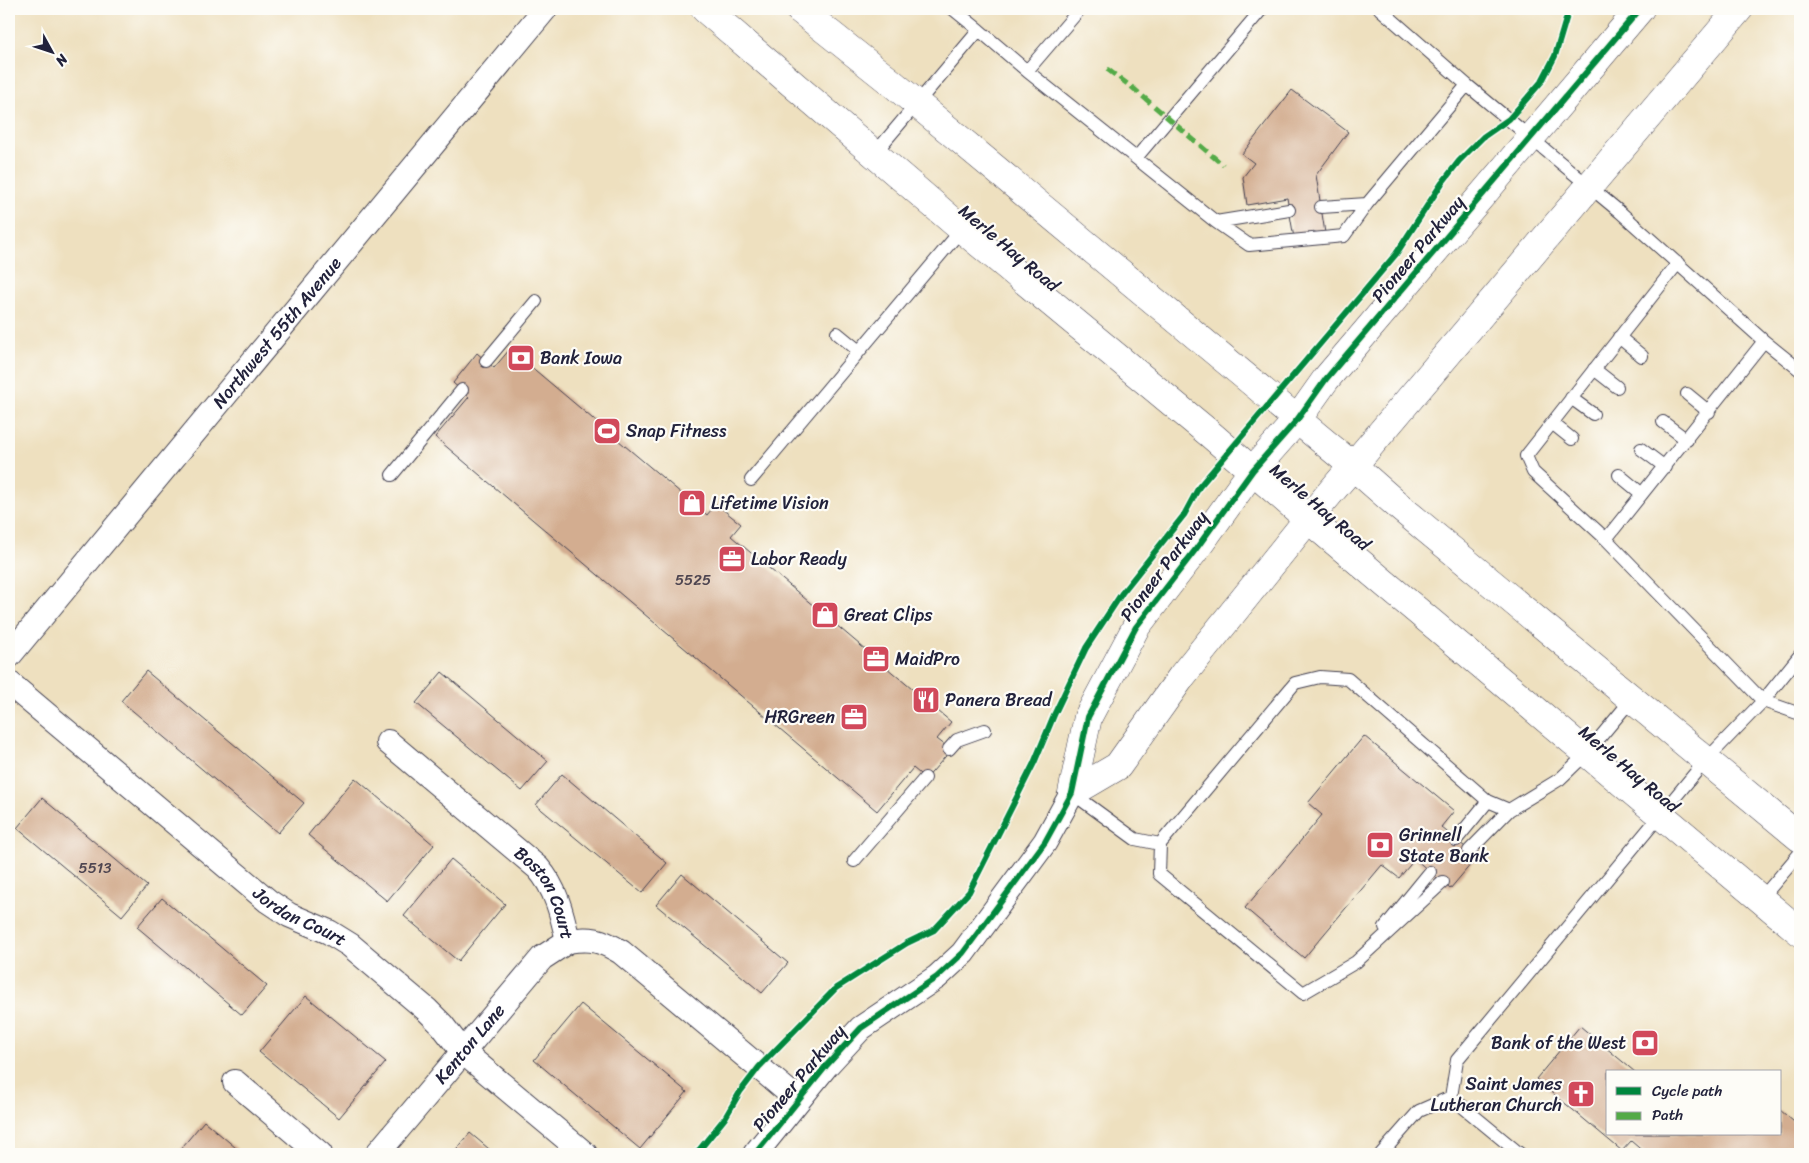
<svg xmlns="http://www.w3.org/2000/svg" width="1809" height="1163" font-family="Sriracha,sans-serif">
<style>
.building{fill:#d3ad90}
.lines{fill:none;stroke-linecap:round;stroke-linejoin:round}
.lane-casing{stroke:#413e4f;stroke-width:14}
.street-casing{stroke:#413e4f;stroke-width:26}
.secondary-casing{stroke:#413e4f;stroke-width:29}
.lane{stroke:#fff;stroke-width:12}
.street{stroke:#fff;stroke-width:24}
.secondary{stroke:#fff;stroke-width:28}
.quiet{stroke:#53aa46;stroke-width:5;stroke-dasharray:10 5;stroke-linecap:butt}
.cycleway-casing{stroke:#fdfcf7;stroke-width:9}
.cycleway{stroke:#00873e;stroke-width:6}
.labels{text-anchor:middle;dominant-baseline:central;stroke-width:4.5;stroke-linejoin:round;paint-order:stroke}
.number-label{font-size:15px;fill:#4e4550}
.street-label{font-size:18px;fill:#22223b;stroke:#fdfcf7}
.poi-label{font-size:18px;fill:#22223b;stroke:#fdfcf7;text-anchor:start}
</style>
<rect width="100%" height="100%" fill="#fdfcf7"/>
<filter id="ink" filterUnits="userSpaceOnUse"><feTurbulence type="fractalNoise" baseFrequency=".02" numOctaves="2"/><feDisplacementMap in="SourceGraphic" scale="10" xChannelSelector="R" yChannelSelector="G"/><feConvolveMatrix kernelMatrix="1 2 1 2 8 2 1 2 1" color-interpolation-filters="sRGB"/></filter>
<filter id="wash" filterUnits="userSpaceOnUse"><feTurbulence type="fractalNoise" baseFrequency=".0096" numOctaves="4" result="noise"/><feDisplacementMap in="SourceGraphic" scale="20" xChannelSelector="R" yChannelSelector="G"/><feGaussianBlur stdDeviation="1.12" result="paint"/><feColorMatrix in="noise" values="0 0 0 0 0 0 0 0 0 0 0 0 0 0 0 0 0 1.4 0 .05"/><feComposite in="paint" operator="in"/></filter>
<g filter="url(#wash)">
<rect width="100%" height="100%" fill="#eee0bf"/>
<g id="blocks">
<!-- building -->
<path class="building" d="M1292,90l56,42 -32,43 9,58 -31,5 -7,-40 -40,7 -4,-28 11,-14 -12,-9z
M510,349l197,166 9,-11 25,20 -10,12 220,186 -14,17 14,11 -25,29 -13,-11 -36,43 -442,-374 34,-40 -16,-14 24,-30 17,15z
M146,671l158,132 -26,30 -157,-132z
M442,672l106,89 -26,30 -106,-88z
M1364,736l90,75 -13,16 36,30 -27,32 -35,-30 -16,19 -17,-13 -78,93 -59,-50 77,-93 -14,-12z
M562,774l105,89 -25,30 -106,-88z
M355,778l79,67 -47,56 -79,-66z
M42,798l105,88 -25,30 -105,-88z
M451,859l54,45 -47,57 -54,-45z
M682,874l106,89 -26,30 -106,-88z
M162,898l105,88 -25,29 -105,-88z
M306,996l80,66 -47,56 -80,-66z
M581,1004l106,88 -47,57 -106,-89z
M1580,1026l55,46h-27v62h172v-24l20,17v27h-154l-15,-13 -9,10 -86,-72z
M204,1121l25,21 14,12h-63l-2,-2z
M470,1133l25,21h-42z"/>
</g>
</g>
<g filter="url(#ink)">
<use href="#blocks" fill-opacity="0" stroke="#413e4f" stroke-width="1"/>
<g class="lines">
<defs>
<path id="lane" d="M1380,9l87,76 153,127 144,129 -158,198 157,162 -57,59 -249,300 -6,37 69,57
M979,30l48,41 189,151 33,23 95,-9 23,-32 100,-119
M1027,71l53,-62
M875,153l104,-123 -26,-21
M1136,158l126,-149
M1321,207l46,-3
M1216,222l73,-12
M837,333l22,18
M1619,337l23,19
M1764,341l36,29
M486,361l50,-60
M1594,369l23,18
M1687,394l22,18
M1571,398l22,16
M1663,422l24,18
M1552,423l20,16
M1641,449l24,18
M392,475l70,-85
M1619,475l23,19
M751,480l211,-251
M1606,539l-73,-67 -7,-16 152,-193
M1800,655l-37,46 37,13
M949,749l8,-9 28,-10
M1072,793l63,46 25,5 135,-161 25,-6 28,2 140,122 21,9 51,-31 27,-26 45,-54
M1456,840l32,-39
M1160,844l-1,30 144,119 53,-31 87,-80
M1469,851l40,-41
M854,861l71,-83
M1760,900l40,-47
M1385,927l45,-55
M1381,1154l38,-43 32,-14"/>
<g id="street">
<path id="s1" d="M9,656l536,-647"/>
<path id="s2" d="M9,683l259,218 21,14 40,17 21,13 77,65 15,15 21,27 122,102"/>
<path id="s3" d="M388,742l150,126c18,20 24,46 30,73 23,-4 33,-1 53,11l177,148"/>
<path d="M235,1082l85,72"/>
<path id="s4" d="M377,1154l165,-196 26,-17"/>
<path d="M755,1154l71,-88 35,-38 76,-51 26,-24 82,-111 27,-49"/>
</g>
<path id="secondary" d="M705,9l257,220 248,205 98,85 492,413
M799,9l93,74 461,383 49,43 398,329
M1072,793l46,-27 64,-90 126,-157 431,-510
M1072,793l16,-76 48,-90 60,-78 57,-79 44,-50 29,-41 314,-370"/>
</defs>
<!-- lane casing -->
<use href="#lane" class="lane-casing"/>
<!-- street casing -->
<use href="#street" class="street-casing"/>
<!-- secondary casing -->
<use href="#secondary" class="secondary-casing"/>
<!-- lane -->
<use href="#lane" class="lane"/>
<!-- street -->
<use href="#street" class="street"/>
<!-- secondary -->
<use href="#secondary" class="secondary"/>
<!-- quiet -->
<path class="quiet" d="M1107,69l26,19 90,77"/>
<defs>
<path id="cycleway" d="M696,1154l29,-36 15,-26 19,-25 77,-79 71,-45 27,-13 35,-38 65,-129 20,-48 32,-67 36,-55 62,-78 15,-28 197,-233 46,-71 17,-22 24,-24 26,-18 33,-38 13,-25 14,-47
M755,1154l71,-88 35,-38 76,-51 26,-24 82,-111 27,-49 16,-76 48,-90 60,-78 57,-79 44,-50 29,-41 314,-370"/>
</defs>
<!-- cycleway casing -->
<use href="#cycleway" class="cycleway-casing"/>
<!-- cycleway -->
<use href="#cycleway" class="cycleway"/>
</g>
</g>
<!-- icons -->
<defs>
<symbol id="bank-square" viewBox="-11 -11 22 22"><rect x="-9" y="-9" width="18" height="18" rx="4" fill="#d1495b" stroke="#fdfcf7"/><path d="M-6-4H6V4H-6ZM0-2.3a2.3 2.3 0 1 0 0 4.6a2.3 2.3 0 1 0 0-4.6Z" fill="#fff"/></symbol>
<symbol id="stadium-square" viewBox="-11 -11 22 22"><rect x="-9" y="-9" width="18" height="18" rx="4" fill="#d1495b" stroke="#fdfcf7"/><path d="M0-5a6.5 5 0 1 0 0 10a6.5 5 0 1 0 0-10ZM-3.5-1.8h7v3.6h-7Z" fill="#fff"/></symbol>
<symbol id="shop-square" viewBox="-11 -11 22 22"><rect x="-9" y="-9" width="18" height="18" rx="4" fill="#d1495b" stroke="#fdfcf7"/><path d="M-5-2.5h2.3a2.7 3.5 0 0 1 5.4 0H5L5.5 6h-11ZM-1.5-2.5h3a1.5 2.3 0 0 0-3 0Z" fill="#fff"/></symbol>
<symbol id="office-square" viewBox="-11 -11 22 22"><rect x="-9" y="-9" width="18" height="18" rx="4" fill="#d1495b" stroke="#fdfcf7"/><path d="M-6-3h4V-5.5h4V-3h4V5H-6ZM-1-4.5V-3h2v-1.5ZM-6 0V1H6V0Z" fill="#fff"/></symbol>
<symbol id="restaurant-square" viewBox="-11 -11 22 22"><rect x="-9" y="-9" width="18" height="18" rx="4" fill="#d1495b" stroke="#fdfcf7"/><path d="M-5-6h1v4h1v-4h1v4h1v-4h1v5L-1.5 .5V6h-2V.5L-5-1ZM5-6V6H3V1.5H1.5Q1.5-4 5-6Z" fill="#fff"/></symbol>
<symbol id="church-square" viewBox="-11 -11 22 22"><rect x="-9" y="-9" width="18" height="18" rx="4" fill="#d1495b" stroke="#fdfcf7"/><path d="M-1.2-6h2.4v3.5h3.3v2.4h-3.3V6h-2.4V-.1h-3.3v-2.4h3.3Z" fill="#fff"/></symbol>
</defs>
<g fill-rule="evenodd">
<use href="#bank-square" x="505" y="342" width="32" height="32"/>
<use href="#stadium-square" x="591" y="415" width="32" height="32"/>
<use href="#shop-square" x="676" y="487" width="32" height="32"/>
<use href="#office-square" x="716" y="543" width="32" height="32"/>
<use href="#shop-square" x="809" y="599" width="32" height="32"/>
<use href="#office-square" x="860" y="643" width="32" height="32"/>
<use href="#restaurant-square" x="910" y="684" width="32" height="32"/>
<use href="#office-square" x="838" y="701" width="32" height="32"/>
<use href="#bank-square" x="1364" y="829" width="32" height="32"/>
<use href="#bank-square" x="1629" y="1027" width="32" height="32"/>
<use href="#church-square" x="1565" y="1078" width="32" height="32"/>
</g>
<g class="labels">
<!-- number labels -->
<g class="number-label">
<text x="693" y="580">5525</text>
<text x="95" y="868">5513</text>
</g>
<!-- street labels -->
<g class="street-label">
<text transform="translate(1009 248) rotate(40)">Merle Hay Road</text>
<text transform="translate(1418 249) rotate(-50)">Pioneer Parkway</text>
<text stroke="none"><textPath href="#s1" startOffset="420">Northwest 55th Avenue</textPath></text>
<text transform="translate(1320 507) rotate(40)">Merle Hay Road</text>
<text transform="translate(1164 566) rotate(-53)">Pioneer Parkway</text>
<text transform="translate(1629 769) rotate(40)">Merle Hay Road</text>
<text stroke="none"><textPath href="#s3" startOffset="221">Boston Court</textPath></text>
<text stroke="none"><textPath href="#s2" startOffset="374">Jordan Court</textPath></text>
<text stroke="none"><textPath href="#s4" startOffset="144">Kenton Lane</textPath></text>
<text transform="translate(799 1078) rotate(-50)">Pioneer Parkway</text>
</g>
<!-- poi labels -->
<g class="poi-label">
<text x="540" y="358">Bank Iowa</text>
<text x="626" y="431">Snap Fitness</text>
<text x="711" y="503">Lifetime Vision</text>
<text x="751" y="559">Labor Ready</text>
<text x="844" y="615">Great Clips</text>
<text x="895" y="659">MaidPro</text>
<text x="945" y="700">Panera Bread</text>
<text x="835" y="717" text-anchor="end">HRGreen</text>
<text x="1399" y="835">Grinnell<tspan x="1399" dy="21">State Bank</tspan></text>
<text x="1626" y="1043" text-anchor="end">Bank of the West</text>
<text x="1562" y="1084" text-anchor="end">Saint James<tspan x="1562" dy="21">Lutheran Church</tspan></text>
</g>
</g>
<!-- margin -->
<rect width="1809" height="1163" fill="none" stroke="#fdfcf7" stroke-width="30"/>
<!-- legend -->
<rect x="1606" y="1070" width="175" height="65" fill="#fdfcf7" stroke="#a5a5ac"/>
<rect x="1616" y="1087" width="25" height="8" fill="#00873e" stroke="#a5a5ac"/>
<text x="1652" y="1096" font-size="15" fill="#22223b">Cycle path</text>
<rect x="1616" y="1112" width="25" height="8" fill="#53aa46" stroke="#a5a5ac"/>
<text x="1652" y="1120" font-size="15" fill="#22223b">Path</text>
<!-- north arrow -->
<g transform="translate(52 52) rotate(130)" stroke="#fdfcf7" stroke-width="4" paint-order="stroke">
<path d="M0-4L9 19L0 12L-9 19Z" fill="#22223b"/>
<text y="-8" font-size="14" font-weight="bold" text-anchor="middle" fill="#22223b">N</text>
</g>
</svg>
